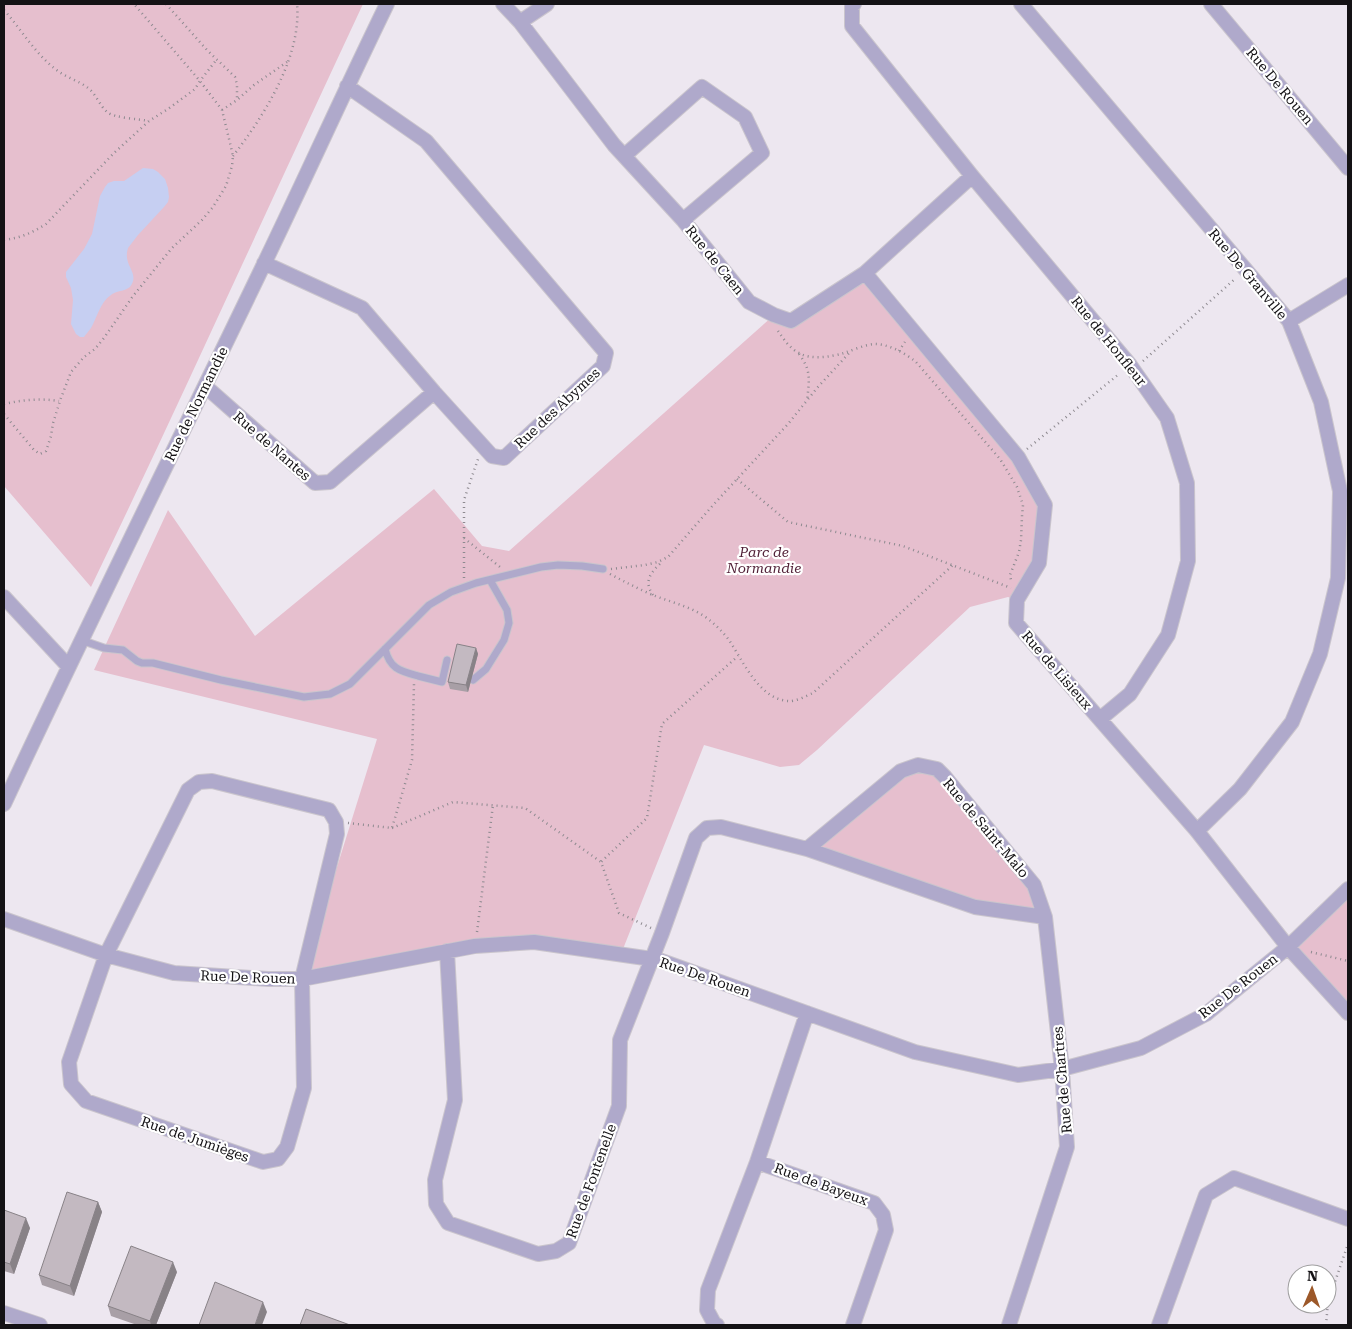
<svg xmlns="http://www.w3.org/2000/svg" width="1352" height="1329" font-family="'Roboto Serif',serif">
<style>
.green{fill:#e6bfce}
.water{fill:#c6cff2}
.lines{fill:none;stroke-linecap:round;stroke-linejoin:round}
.service-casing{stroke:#cac5cd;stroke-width:9}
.minor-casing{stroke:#cac5cd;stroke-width:16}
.path{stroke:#8e8a90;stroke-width:2.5;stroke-dasharray:1 4;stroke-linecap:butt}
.service{stroke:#afa9cb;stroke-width:7}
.minor{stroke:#afa9cb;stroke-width:14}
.wall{fill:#a89fa6}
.shaded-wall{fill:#888287}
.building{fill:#c3b9c1;stroke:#888287}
.labels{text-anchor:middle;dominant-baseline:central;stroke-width:4.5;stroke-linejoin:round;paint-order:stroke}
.street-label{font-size:14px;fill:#141215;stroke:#fff}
.park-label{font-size:14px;font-style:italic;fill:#501f36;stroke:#fff}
</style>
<rect width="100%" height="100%" fill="#ede7f0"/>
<!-- green -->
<path class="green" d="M4,4h359c-91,194 -179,390 -272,583l-87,-101z
M865,273l153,184 27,48 -6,58 -22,37 -9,-3 -38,10 -153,143 -18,15 -19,2 -76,-22 -83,209 -87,-12 -232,37 75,-240 -283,-69 74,-160 87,126 179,-147 48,57 27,5 265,-236 17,6z
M937,769l97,116 11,32 -70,-10 -168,-58 94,-78z
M1348,883v130l-60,-66z"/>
<!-- water -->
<path class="water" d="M143,168l10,1 5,3 7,7 3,9 1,9 -1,5 -4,5 -26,28 -10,13c-5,16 8,22 5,33 -3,12 -15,8 -22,14 -11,7 -14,23 -20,33 -2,3 -5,6 -7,9h-4l-4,-3 -5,-10 2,-24 -2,-12 -5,-11v-5l18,-23 8,-15 8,-38 5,-9 3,-4 6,-2h10z"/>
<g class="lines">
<defs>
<path id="service" d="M81,640l23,8 19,2 14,11 5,2h11l68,17 83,17 26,-3 20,-10 79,-79 22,-13 25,-9 65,-16 17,-2 24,1 21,3
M385,649c5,20 15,22 33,27 8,2 16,4 24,6l5,-22
M473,680l13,-11 18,-29 5,-17 -2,-13 -17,-30"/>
<path id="minor" d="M503,4l17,18 94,123 69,75 66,82 25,13 17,6 74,-48 107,-97
M854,4l-2,1v21l120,150 158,189 37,53 20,65 1,78 -20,74 -38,59 -30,25
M1021,4l268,317 32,81 19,89 -2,87 -18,76 -28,68 -52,67 -43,42
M1211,4l137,164
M520,22l27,-18
M624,156l78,-69 43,30 17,36 -79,67
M264,263l98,45 72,84 58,64 12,2 99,-92 3,-13 -180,-212 -79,-55
M865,273l153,184 27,48 -6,58 -22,37 -1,23 181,208 91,116 60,66
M1289,321l59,-36
M205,386l110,97 15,-1 104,-90
M4,597l64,69
M212,781l117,29 7,12 1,12 -35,145 2,109 -17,59 -9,12 -15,3 -177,-61 -15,-17 -2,-22 37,-107 82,-165 11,-8z
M4,804c84,-181 173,-359 259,-538 42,-87 82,-176 124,-262
M807,849l94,-78 17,-6 19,4 8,8 89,108 11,32 17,152 5,78 -58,178
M4,919l102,36 68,18 94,6h34l173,-33 59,-4 125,18 256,92 103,23 44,-6 79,-21 65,-34 82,-67 60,-58
M447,951l8,149 -20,80 1,24 12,19 90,31 18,-3 13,-8 50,-137 1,-66 42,-107 34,-95 11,-10 14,-1 86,22 168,58 70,10
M757,1162l117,41 9,12 3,15 -33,95
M4,1313l36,12
M717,1325h-2l-8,-15 1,-20 49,-128 50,-149
M1159,1325l47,-130 28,-17 114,41"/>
</defs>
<!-- service casing -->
<use href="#service" class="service-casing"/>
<!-- minor casing -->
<use href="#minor" class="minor-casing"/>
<!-- path -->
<path class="path" d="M166,4l41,46 28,27 2,8v15
M4,10c17,19 30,42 50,58 10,9 24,12 34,20 8,6 12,18 19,24 7,6 32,7 42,9
M222,110l15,-10 17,-15 33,-23
M233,156c31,-40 69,-100 64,-152
M4,240c16,-2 28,-7 42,-16l68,-71 35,-32 19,-12 27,-20 5,-8 17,-22
M778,331c5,7 12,18 21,22 12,7 32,4 45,0 9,-3 20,-8 30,-9 15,0 31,9 42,18l84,97 17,28 6,18 -1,11 -1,24 -2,12 -9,23 1,5 2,2
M899,351l6,-9
M799,354c13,17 10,27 8,47
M1143,361l93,-83
M4,404c18,-4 36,-6 55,-3
M4,414l30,36 6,4 6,-3 5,-15 2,-13 8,-25 10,-26 13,-15 11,-8 9,-11 29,-42 39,-48 30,-28 11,-13 13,-21 6,-20 1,-10 -3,-13 -8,-33 -22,-29 -66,-77
M1027,449l92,-75
M737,479l51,43 115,24 108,42
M464,538l36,29
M611,569l34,-4 13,-3 10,-5 46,-53 74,-80 29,-36 34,-37
M610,574c13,7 25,13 38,19 18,8 39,12 56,23 10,7 18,15 25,24 14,21 30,59 59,61 7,1 18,-5 25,-8l140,-128
M464,578v-78l14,-41
M653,595c-10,-14 -2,-23 9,-33
M348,823l44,5 20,-68 2,-76
M392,828l61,-26 72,6 76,54
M651,928l-32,-15 -18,-51 46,-44 15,-94 76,-68
M477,932l16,-127
M1311,952l37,9
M1326,1325l2,-23 20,-58"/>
<!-- service -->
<use href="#service" class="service"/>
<!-- minor -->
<use href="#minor" class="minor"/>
</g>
<!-- wall -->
<path class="wall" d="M476,648l2,6 -10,38 -18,-3 -2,-7z
M98,1202l4,10 -28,84 -32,-11 -3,-10z
M4,1210l26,18 -16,46 -10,-3z
M177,1272l-21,53h-19l-26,-9 -3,-10z"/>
<!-- shaded-wall -->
<path class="shaded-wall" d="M476,648l2,6 -10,38 -2,-7z
M98,1202l4,10 -28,84 -4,-10z
M26,1218l4,10 -16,46 -4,-10z
M173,1262l4,10 -21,53h-5l-1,-4z
M263,1302l4,10 -5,13h-7z"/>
<!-- building -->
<path class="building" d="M457,644l19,4 -10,37 -18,-3z
M67,1192l31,10 -28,84 -31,-11z
M4,1210l22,8 -16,46 -6,-2z
M131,1246l42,16 -23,59 -42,-15z
M215,1282l48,20 -8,23h-56z
M306,1309l44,16h-50z"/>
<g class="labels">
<!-- street labels -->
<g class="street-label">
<text transform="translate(1280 86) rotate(50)">Rue De Rouen</text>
<text transform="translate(715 260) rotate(51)">Rue de Caen</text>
<text transform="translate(1248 274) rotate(50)">Rue De Granville</text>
<text transform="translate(1109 341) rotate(51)">Rue de Honfleur</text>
<text transform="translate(196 404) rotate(-64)">Rue de Normandie</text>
<text transform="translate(557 408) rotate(-43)">Rue des Abymes</text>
<text transform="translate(272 446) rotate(41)">Rue de Nantes</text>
<text transform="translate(1057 670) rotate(49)">Rue de Lisieux</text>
<text transform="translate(986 828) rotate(50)">Rue de Saint-Malo</text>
<text transform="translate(248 977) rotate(2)">Rue De Rouen</text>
<text transform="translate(705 977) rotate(19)">Rue De Rouen</text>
<text transform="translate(1238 986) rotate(-38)">Rue De Rouen</text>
<text transform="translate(1062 1080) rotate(-95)">Rue de Chartres</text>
<text transform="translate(195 1139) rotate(19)">Rue de Jumièges</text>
<text transform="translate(591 1181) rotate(-70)">Rue de Fontenelle</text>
<text transform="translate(821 1184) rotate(20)">Rue de Bayeux</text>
</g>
<!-- park labels -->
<g class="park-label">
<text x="764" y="552">Parc de<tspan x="764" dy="16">Normandie</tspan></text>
</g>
</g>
<!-- border -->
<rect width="1352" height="1329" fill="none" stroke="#141215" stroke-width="10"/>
<!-- north arrow -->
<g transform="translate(1312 1289) rotate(2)"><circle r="24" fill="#ffffff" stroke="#a1a0a1"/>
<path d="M0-4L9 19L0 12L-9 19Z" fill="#9c5829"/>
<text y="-8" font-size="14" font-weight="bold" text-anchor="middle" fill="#141215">N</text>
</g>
</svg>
